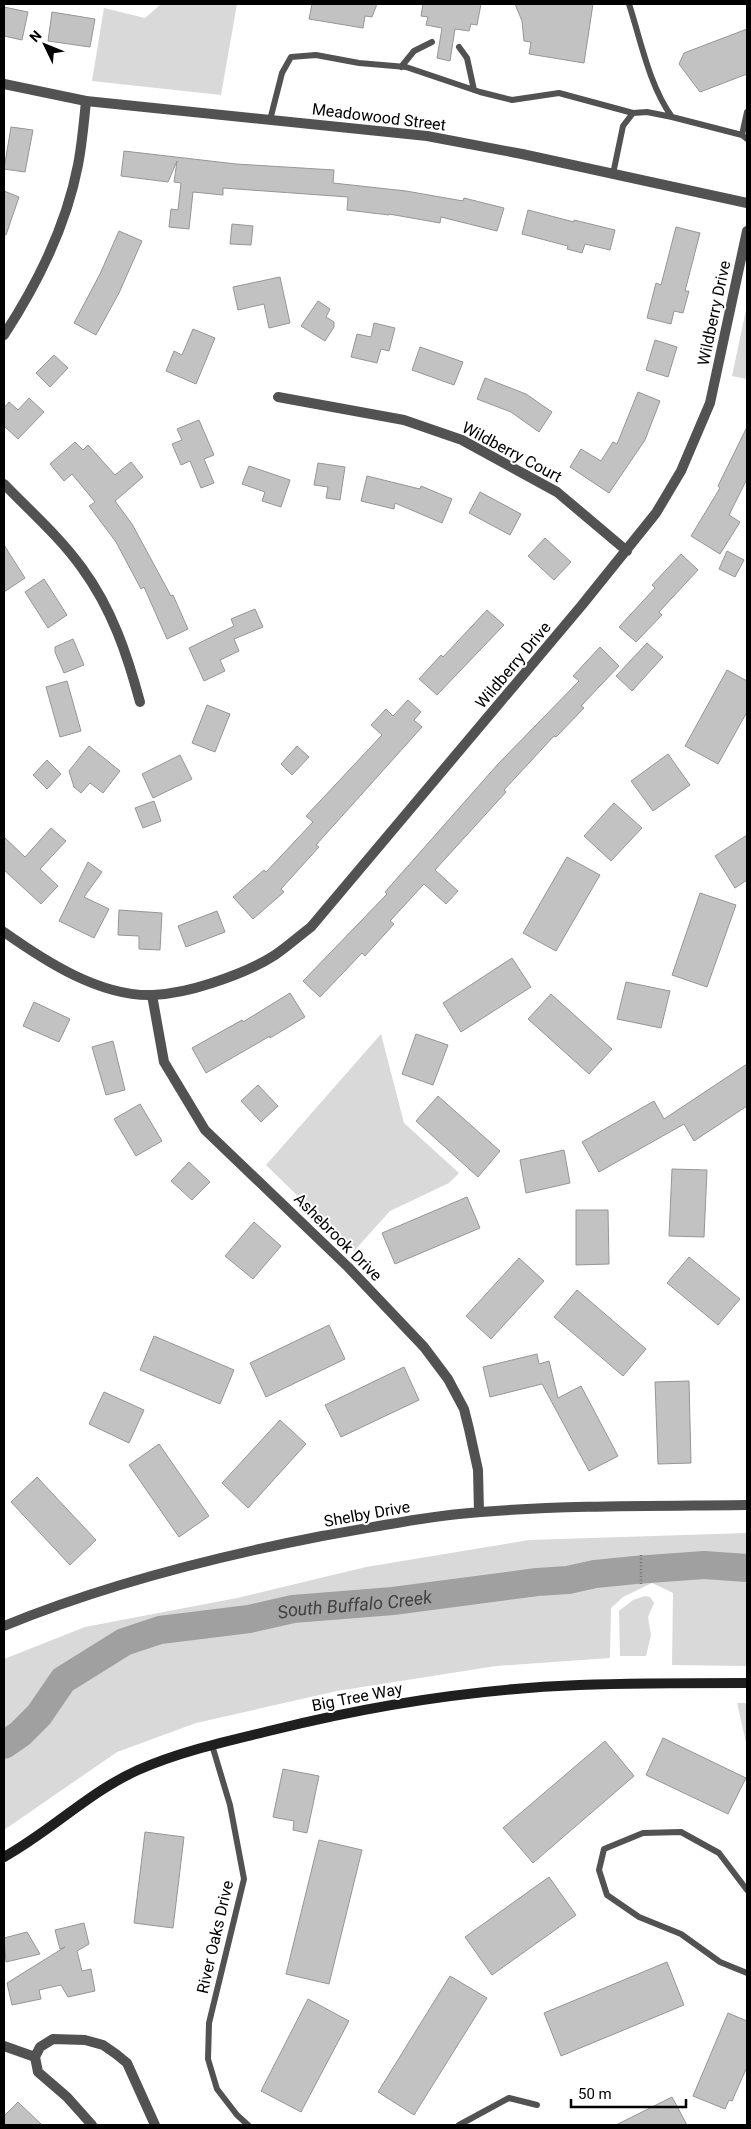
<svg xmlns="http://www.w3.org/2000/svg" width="751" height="2129" font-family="Roboto,sans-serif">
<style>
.green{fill:#d9d9d9}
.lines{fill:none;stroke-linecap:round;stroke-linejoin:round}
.river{stroke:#a0a0a0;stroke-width:28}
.building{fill:#c2c2c2;stroke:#969696}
.path{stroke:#747474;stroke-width:2.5;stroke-dasharray:1 2.5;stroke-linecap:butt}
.service{stroke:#525252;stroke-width:6}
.minor{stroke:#525252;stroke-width:10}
.tertiary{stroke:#525252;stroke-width:10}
.secondary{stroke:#1f1f1f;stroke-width:10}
.labels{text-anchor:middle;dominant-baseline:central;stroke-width:4;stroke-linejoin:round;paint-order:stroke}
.street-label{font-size:16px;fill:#000;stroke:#fff}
.water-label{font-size:18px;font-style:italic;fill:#414141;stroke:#fff}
</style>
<rect width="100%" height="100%" fill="#fff"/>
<!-- green -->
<path class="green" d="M161,4h76l-16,91 -129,-14 12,-73 41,10z
M747,305v74l-15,-3z
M381,1034l23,89 55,50 -10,10 -59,28 -36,40 -88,-86z
M747,1533v133l-75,-1 1,-72 -21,-10 -29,14 -12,11 -1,50 -114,8 -159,25 -141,32 -79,29 -113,78v-171l81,-32 152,-29 129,-31 163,-27z
M645,1596l5,1 4,6 -6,14 3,18 -5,21h-26l-1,-45 14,-11z
M737,1703h10v44z"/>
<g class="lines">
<!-- river -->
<path class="river" id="s1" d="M4,1745l16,-11 19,-19 24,-35 61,-38 36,-12 89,-11 44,-10 100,-8 144,-19 31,-2 27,-6 40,-4 69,-5 43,3"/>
</g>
<!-- building -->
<path class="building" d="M312,4h65l-5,13 -7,-1 -2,12 -54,-9z
M423,4h58l-4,21 -6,-1 -2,7 -14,-2 -5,32 -13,-3 5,-30 -16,-3 2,-8 -7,-1z
M515,4h78l-9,59 -55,-9 2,-12 -7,-1 -2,-20z
M4,7l24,5 -6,28 -18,-4z
M52,12l43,7 -5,28 -42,-6z
M747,29v45l-47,18 -21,-28 5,-11z
M11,127l22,3 -8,42 -21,-3z
M124,151l112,13 98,6 -1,13 73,8 57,10 1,-3 40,10 -7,23 -56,-14 -1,6 -51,-9v1l-42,-5 1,-13 -125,-9v7l-30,-3 -4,37 -20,-2 2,-18 7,1 3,-27 -7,-1 3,-21 -9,21 -47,-6z
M4,191l15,6 -13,38 -2,-1z
M528,210l46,12v-2l41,10 -5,20 -25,-6 -3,9 -15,-4 1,-3 -46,-12z
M232,224l21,2 -2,19 -21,-1z
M676,227l24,6 -15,58h4l-6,22 -9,-2 -3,13 -24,-6 9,-35 5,2z
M119,231l23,10 -23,52 -23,42 -22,-12 26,-49z
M280,277l10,46 -21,5 -5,-24 -26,6 -5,-23z
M318,301l12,8 -4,8 8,5v5l-9,14 -24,-15z
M374,323l21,5 -6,23 -8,-2 -4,14 -26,-6 6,-23 14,3z
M193,329l22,9 -19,46 -30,-13 8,-20 8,4z
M655,340l22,7 -9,30 -22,-7z
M420,347l43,15 -9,23 -42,-15z
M54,355l14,13 -18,19 -14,-14z
M485,378l41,16 26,18 -13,20 -28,-20 -34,-13z
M638,392l22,9 -15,39 -36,53 -39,-26 11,-18 20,12 12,-19 4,2z
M29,398l15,14 -26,27 -14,-13v-18l5,-6 9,8z
M199,420l15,35 -10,4 10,24 -13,5 -11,-27 -9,4 -9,-21 10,-4 -5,-11z
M747,427v52l-18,36 11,7 -20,32 -29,-18 29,-48 -2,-2z
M75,442l8,8 5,-5 27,30 16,-13 12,15 -28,24 17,23 39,72 2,-1 15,34 -21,10 -23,-52 -3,2 -25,-47 -27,-36 6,-4 -23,-28 -8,7 -14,-17z
M318,463l27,4 -5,33 -14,-2 2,-11 -14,-2z
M249,466l41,14 -9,27 -19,-6 3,-9 -23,-8z
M367,476l53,13 1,-3 31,13 -10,24 -47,-20 -1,6 -33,-8z
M480,492l41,22 -11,21 -41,-22z
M545,538l26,24 -17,18 -26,-24z
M4,545l21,33 -21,14z
M727,551l17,9 -9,17 -16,-8z
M681,554l17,16 -39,42 3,3 -26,27 -17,-15 36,-39 -3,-3z
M44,579l23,36 -19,13 -23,-36z
M255,609l8,18 -29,12 5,12 -19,9 5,11 -21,10 -15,-33 45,-22 -3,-7z
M487,610l17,15 -67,70 -18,-16 22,-24 2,2z
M73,639l11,26 -20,8 -9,-21v-5z
M647,643l16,14 -31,34 -16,-15z
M600,647l19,19 -38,40 3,2 -28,29 -2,-1 -50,54 2,2 -71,78 23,21 -12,13 -22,-20 -34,37 4,3 -29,32 -3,-3 -42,44 -17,-16 84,-87 -2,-2 113,-128 81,-83 -6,-5z
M727,670l20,11v31l-29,52 -33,-18z
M67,681l14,50 -21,6 -14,-50z
M408,700l13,12 -7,8 8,7 -106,118 3,2 -38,42 3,3 -31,27 -20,-22 31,-27 2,2 47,-50 -7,-6 76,-81 -11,-10 15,-16 7,7z
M207,705l23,9 -15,38 -23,-9z
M89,746l31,25 -17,22 -13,-10 -9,10 -7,-6 -5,-16z
M297,746l12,11 -17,18 -11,-11z
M668,754l22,31 -37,26 -22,-30z
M180,755l12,24 -39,19 -11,-24z
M47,760l14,14 -14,15 -14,-14z
M154,801l7,20 -18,7 -8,-20z
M614,803l28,25 -31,33 -27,-25z
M51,828l15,13 -26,28 18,17 -17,18 -37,-34v-33l21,20z
M747,835v45l-12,8 -20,-32z
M567,857l33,18 -44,76 -33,-18z
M88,862l14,10 -18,25 25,12 -15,29 -35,-17z
M700,893l36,12 -29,82 -35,-12z
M119,910l43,3 -2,37 -21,-1v-13l-21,-1z
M217,911l8,21 -39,15 -8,-21z
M512,958l19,29 -70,45 -18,-29z
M626,982l44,9 -9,37 -44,-9z
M290,993l15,24 -35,21v-2l-64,37 -14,-25 50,-28 1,2z
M551,994l61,55 -23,25 -61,-55z
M34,1002l36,17 -11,23 -36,-16z
M416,1034l32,11 -15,40 -31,-11z
M113,1041l12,49 -19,5 -14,-48z
M747,1064v42l-53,35 -10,-17 -85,48 -17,-30 72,-41 10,18z
M258,1085l20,21 -17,16 -20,-21z
M438,1096l62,55 -22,26 -62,-56z
M140,1104l22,37 -26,15 -22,-37z
M564,1150l6,33 -44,10 -6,-33z
M189,1162l21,20 -18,18 -21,-19z
M672,1169l35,1 -3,67 -35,-1z
M467,1197l13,31 -85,36 -13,-31z
M576,1210h32l1,54 -33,1z
M254,1222l27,24 -28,33 -28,-23z
M689,1257l51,42 -22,26 -51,-42z
M519,1258l25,23 -53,58 -25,-23z
M577,1290l69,59 -23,27 -69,-59z
M329,1325l16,34 -79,38 -16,-34z
M154,1336l80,34 -14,34 -80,-34z
M537,1354l2,10 10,-3 9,37 23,-12 37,70 -29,15 -47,-87 -52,13 -7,-30z
M404,1367l15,33 -78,37 -16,-32z
M689,1381l2,82 -33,1 -3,-82z
M104,1392l40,18 -15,33 -40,-19z
M280,1420l26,24 -58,64 -26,-25z
M159,1444l50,72 -30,21 -50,-72z
M37,1477l59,63 -26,25 -59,-63z
M663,1738l83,40 -18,36 -82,-39z
M605,1741l29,35 -101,87 -30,-35z
M283,1769l36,7 -12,57 -14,-3 1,-9 -21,-4z
M145,1832l39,5 -11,91 -39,-5z
M319,1840l43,10 -33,134 -43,-10z
M549,1877l27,38 -84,60 -27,-38z
M84,1923l5,21 -12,7 5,20 9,-2 4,22 -27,6 -7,-12 -22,5 2,9 -29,6 -5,-22 58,-36 -5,2 -5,-19z
M27,1932l13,22 -34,8 -2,-24z
M667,1962l17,43 -123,51 -17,-43z
M450,1976l37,22 -73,117 -36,-23z
M308,1999l41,22 -48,91 -40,-21z
M728,2013l19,8v46l-15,34 -3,-1 -4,9 -32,-13z
M672,2097l15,28h-71z
M18,2102l24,23h-38v-9z"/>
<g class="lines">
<!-- path -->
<path class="path" d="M641,1555v29"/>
<!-- service -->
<path class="service" d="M629,4c12,37 20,81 43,113l70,18 5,4
M459,47l8,11 7,32
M401,67l13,-16 18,-9
M270,120l12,-47 9,-16 25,-2 43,8 47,4 74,25 32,8 47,-7 74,20
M742,135l5,-23
M613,174l10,-48 10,-13 14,-1 25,5
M212,1745l18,60 14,74 -35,144 -1,36 9,30 20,26 11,10
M747,1890l-28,-37 -38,-21 -38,1 -39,16 -5,21 8,25 32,22 42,17 39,28 27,11
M459,2125l50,-27 28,7"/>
<!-- minor -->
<path class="minor" d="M4,335c34,-52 62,-108 74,-170 4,-21 6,-43 8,-64
M278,397l126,23 58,20 95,52 70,59
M4,484c26,27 56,53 78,84 30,41 45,86 58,134
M4,932c41,29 96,65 149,63 19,-1 41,-6 59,-12 22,-7 43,-15 63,-28 12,-8 24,-19 36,-28l271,-322 74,-92 25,-42 29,-68 37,-172
M152,995l12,67 41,68 143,137 76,80 24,32 16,30 5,20 9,41 1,42
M4,1626c102,-42 210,-69 318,-90 53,-9 105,-20 159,-24 88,-7 178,-6 266,-7
M4,2046l31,11
M92,2125l-25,-28 -29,-25 -3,-15 5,-10 13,-8 32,1 18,5 13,9 11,9 28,62"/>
<!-- tertiary -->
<path class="tertiary" d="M4,84l82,17 341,35 95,18 225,49"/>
<!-- secondary -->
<path class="secondary" d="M4,1857c47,-26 85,-65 134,-87 43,-19 90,-29 135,-40 100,-25 203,-41 306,-45 56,-2 112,-2 168,-2"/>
</g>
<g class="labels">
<!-- street labels -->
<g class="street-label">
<text transform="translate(379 117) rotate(7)">Meadowood Street</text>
<text transform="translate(714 313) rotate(-78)">Wildberry Drive</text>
<text transform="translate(512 452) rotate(28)">Wildberry Court</text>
<text transform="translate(513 665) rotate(-50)">Wildberry Drive</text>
<text transform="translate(338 1237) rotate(45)">Ashebrook Drive</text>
<text transform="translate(367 1514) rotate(-10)">Shelby Drive</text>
<text transform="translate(357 1697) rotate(-11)">Big Tree Way</text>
<text transform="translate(215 1937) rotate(-77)">River Oaks Drive</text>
</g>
<!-- water labels -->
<g class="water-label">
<text stroke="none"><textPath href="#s1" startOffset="395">South Buffalo Creek</textPath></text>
</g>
</g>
<!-- border -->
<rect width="751" height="2129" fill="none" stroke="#000000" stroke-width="10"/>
<!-- north arrow -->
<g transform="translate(45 45) rotate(313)" stroke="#ffffff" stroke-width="4" paint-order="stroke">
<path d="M0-4L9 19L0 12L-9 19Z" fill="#000000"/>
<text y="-8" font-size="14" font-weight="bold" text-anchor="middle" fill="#000000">N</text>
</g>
<!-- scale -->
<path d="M571 2099v8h115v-8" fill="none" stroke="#000000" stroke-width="2.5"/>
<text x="578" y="2099" font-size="15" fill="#000000" stroke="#ffffff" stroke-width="4" paint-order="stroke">50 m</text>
</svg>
